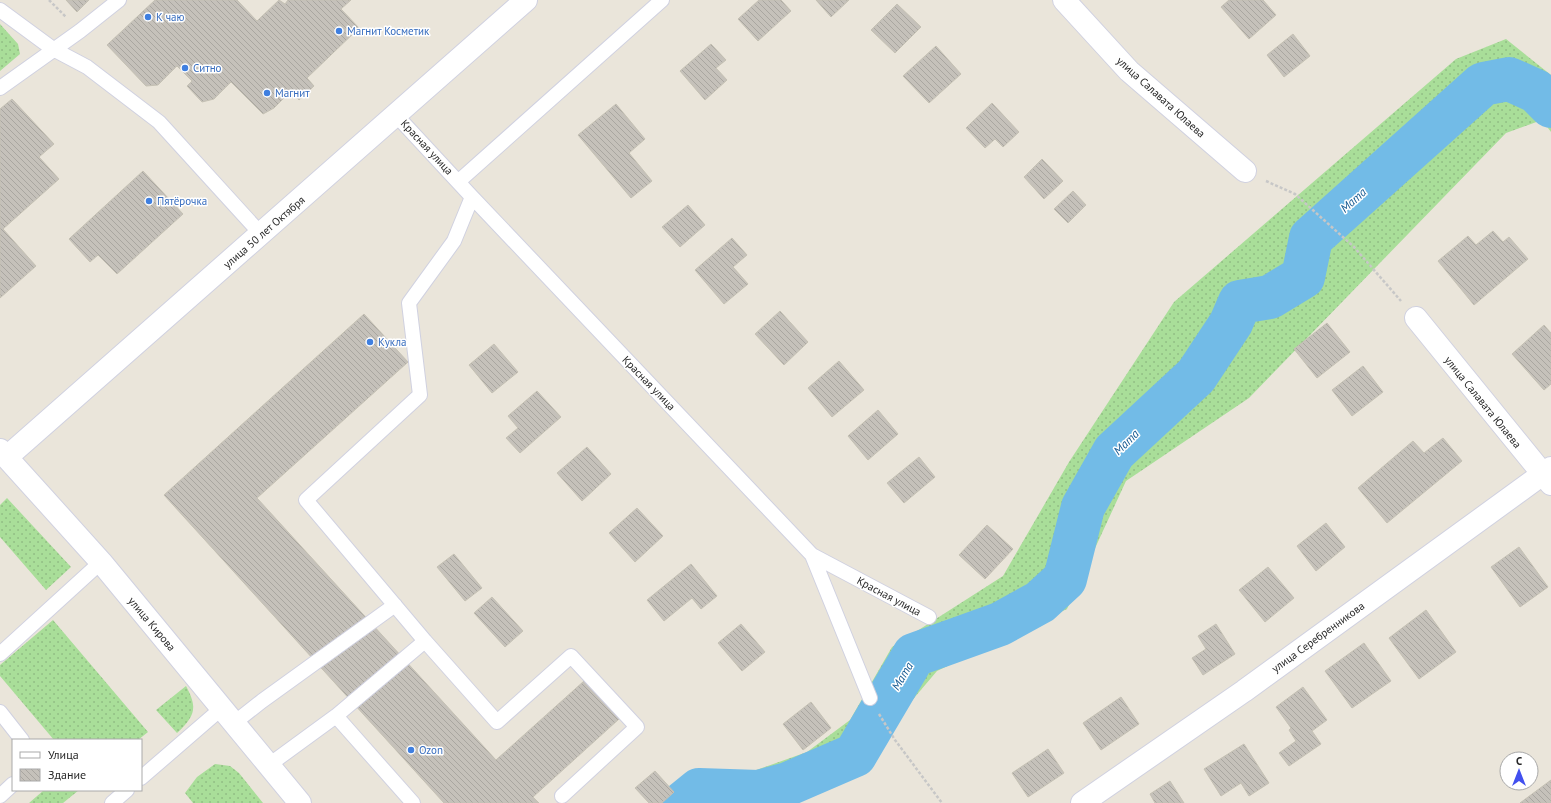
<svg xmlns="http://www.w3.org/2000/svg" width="1551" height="803" font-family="'PT Sans',sans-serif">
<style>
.grass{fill:url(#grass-dots)}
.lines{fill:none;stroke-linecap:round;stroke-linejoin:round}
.river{stroke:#72bbe7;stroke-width:44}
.building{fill:url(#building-back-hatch);stroke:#c5c1b4}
.service-casing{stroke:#d0d1e0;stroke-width:16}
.minor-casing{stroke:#d0d1e0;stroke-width:24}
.tertiary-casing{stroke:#d0d1e0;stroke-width:24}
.secondary-casing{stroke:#d0d1e0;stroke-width:24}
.path{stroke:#c7c7c7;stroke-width:2.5;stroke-dasharray:3 2;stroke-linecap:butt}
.service{stroke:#fff;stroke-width:14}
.minor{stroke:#fff;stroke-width:22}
.tertiary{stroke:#fff;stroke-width:22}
.secondary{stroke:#fff;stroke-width:22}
.shop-dot{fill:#3f7fe0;stroke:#fff;stroke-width:1.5}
.labels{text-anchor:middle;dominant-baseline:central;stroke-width:3;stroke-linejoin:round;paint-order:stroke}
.shop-label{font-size:11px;fill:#366cbe;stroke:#fff;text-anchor:start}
.street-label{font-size:11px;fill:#282828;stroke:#fff}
.water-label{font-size:12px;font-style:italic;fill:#145890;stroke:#fff}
</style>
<defs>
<pattern id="grass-dots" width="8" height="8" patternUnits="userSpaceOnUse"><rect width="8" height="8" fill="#a9de99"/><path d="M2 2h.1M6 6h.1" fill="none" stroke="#91be84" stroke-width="1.8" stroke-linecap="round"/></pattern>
<pattern id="building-back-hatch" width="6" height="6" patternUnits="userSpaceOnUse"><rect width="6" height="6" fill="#c5c1ba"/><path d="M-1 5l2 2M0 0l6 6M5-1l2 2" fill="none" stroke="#a9a6a0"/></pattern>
</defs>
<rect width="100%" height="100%" fill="#eae5da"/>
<!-- grass -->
<path class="grass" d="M0,24l18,20 2,10 -20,17z
M1506,39l45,36v57l-9,-12 -36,13 -257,265 -123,83 -59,128 -130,62 -62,73 -89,59h-94l25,-19 90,-32 43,-32 42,-73 111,-71 66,-114 105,-160 282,-243z
M7,498l64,69 -25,23 -46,-53v-32z
M53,620l95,112 -10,8h-84l-54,-64v-11z
M186,686c12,22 9,30 -9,47l-21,-23z
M215,764l15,2 9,7 24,30h-70l-8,-10 12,-16z
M44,790h35l-16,13h-34z"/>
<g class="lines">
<!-- river -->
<path class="river" d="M683,803l16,-13 60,2 29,-8 67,-29 59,-100 86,-31 40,-22 25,-23 18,-72 31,-55 82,-76 35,-53 9,-21 30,-5 33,-20 8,-39 172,-154 26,-5 27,12 15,15"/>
</g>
<!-- building -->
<path class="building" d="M66,0h23l-12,12z
M155,0h82l20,21 22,-21 6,4 3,-4h63l-10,9 18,19 -52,50 7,8 -15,14 -8,-9 -17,17 -11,6 -32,-32 -17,17 -12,3 -15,-16 5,-5 -15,-15 -19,19 -12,1 -39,-41z
M759,0h22l10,11 -33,30 -20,-22z
M816,0h33l-18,17z
M1229,0h34l13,15 -27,24 -28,-32z
M897,4l24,23 -26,26 -24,-23z
M1293,34l17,22 -26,21 -17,-22z
M711,44l15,16 -10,8 11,12 -22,20 -25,-29z
M936,46l25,28 -32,29 -26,-27z
M12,99l42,45 -15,13 20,22 -56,50 33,37 -36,32v-189z
M992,103l27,29 -16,15 -8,-8 -10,9 -19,-20z
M616,104l29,35 -16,14 23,28 -21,17 -53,-63z
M1042,159l21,22 -19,18 -20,-22z
M143,171l40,43 -66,60 -19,-19 -8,7 -21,-23z
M1073,191l13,14 -18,18 -14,-14z
M688,205l17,20 -25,22 -18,-20z
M1493,231l10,11 6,-5 19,22 -54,46 -36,-44 30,-25 8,9z
M732,238l15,17 -14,12 15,17 -24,20 -29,-34z
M780,311l28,31 -24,23 -29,-31z
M364,314l44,48 -151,136 239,262 88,-79 35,38 -86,78 6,6h-95l-280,-308z
M1327,323l23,29 -33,26 -23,-29z
M1544,325l7,8v51l-7,6 -32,-36z
M494,344l24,28 -26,21 -23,-28z
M839,361l25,29 -32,27 -24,-29z
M1363,366l20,26 -31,24 -20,-26z
M537,391l24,26 -41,36 -14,-15 12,-10 -10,-12z
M878,410l20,24 -30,26 -20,-24z
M1443,438l19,23 -75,62 -29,-35 55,-47 11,12z
M587,447l24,27 -29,27 -25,-28z
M919,457l16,20 -31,26 -17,-20z
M637,508l26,28 -28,26 -26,-29z
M1326,523l19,24 -29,24 -19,-25z
M987,525l26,24 -28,30 -26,-24z
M1519,547l29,40 -28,20 -29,-40z
M454,554l28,34 -17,13 -28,-34z
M691,564l26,32 -16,13 -9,-11 -28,23 -17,-21z
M1268,567l26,31 -29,24 -26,-32z
M492,597l31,34 -18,16 -31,-34z
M1426,610l30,42 -37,27 -30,-41z
M741,624l24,28 -23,19 -24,-28z
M1216,624l19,30 -32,21 -11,-17 14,-9 -8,-13z
M1364,643l27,38 -39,27 -27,-37z
M1303,687l24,33 -15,11 9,13 -32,22 -10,-13 17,-12 -7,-11 2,-2 -15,-21z
M1121,697l18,27 -38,26 -18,-27z
M811,702l20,26 -28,22 -20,-26z
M1244,744l25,39 -20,13 -8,-13 -20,13 -17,-27z
M1048,749l16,24 -36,24 -16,-24z
M655,771l19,21 -12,11h-13l-14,-15z
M1551,780v23h-31z
M1170,781l14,22h-29l-5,-9z"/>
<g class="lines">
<defs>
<path id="service" d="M0,10l53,39 34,18 72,55 102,112
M0,88l80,-57 39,-31
M395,114l77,83 340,358 117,62
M459,181l203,-181
M472,197l-18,44 -45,62 11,92 -114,105 119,141 72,81 74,-66 66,71 -75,69
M812,555l58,143
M0,654l101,-92
M0,712l22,28
M336,716l77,87
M234,723l28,-22 133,-96
M269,765l67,-49 89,-75
M141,778l81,-70
M0,796l13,-12
M112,803l15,-13"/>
<path id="minor" d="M1064,0l65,71 116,100
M1416,318l135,166"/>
<path id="tertiary" d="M1082,803l162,-112 307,-223"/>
<path id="secondary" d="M0,450l101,112 199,241
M7,457l519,-457"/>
</defs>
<!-- service casing -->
<use href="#service" class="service-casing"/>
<!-- minor casing -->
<use href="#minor" class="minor-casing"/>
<!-- tertiary casing -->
<use href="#tertiary" class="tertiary-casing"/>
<!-- secondary casing -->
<use href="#secondary" class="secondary-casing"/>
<!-- path -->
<path class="path" d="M49,0l17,17
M1266,181l29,13 59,53 47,54
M879,714l16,26 47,63"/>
<!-- service -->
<use href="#service" class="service"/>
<!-- minor -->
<use href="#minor" class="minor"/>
<!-- tertiary -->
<use href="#tertiary" class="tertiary"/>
<!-- secondary -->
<use href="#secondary" class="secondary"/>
</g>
<!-- markers -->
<g class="shop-dot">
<circle cx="148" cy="17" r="4"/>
<circle cx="339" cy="31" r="4"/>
<circle cx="185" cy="68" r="4"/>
<circle cx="267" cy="93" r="4"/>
<circle cx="149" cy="201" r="4"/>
<circle cx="370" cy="342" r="4"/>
<circle cx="411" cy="750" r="4"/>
</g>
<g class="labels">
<!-- shop labels -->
<g class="shop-label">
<text x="156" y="17">К чаю</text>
<text x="347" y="31">Магнит Косметик</text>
<text x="193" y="68">Ситно</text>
<text x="275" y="93">Магнит</text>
<text x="157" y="201">Пятёрочка</text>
<text x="378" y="342">Кукла</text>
<text x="419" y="750">Ozon</text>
</g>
<!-- street labels -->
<g class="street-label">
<text transform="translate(1161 97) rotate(42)">улица Салавата Юлаева</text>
<text transform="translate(427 147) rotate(47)">Красная улица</text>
<text transform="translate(264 232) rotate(-41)">улица 50 лет Октября</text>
<text transform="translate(649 383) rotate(46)">Красная улица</text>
<text transform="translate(1483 402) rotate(51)">улица Салавата Юлаева</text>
<text transform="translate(889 596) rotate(28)">Красная улица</text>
<text transform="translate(152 624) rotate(50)">улица Кирова</text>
<text transform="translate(1318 637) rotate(-36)">улица Серебренникова</text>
</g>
<!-- water labels -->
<g class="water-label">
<text transform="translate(1353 200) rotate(-42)">Мата</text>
<text transform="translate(1126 442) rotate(-45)">Мата</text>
<text transform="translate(902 676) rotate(-59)">Мата</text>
</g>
</g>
<!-- legend -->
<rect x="12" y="739" width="130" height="52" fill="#ffffff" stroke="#a9a9a9"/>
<rect x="20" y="752" width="20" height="6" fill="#ffffff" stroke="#a9a9a9"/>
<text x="48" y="759" font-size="12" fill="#282828">Улица</text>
<rect x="20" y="769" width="20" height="12" fill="url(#building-back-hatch)" stroke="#a9a9a9"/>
<text x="48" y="779" font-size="12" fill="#282828">Здание</text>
<!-- north arrow -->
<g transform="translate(1519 771)"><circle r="19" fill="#ffffff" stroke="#a9a9a9"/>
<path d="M0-3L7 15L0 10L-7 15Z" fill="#4250ef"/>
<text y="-6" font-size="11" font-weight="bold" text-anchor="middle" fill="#282828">С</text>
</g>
</svg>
